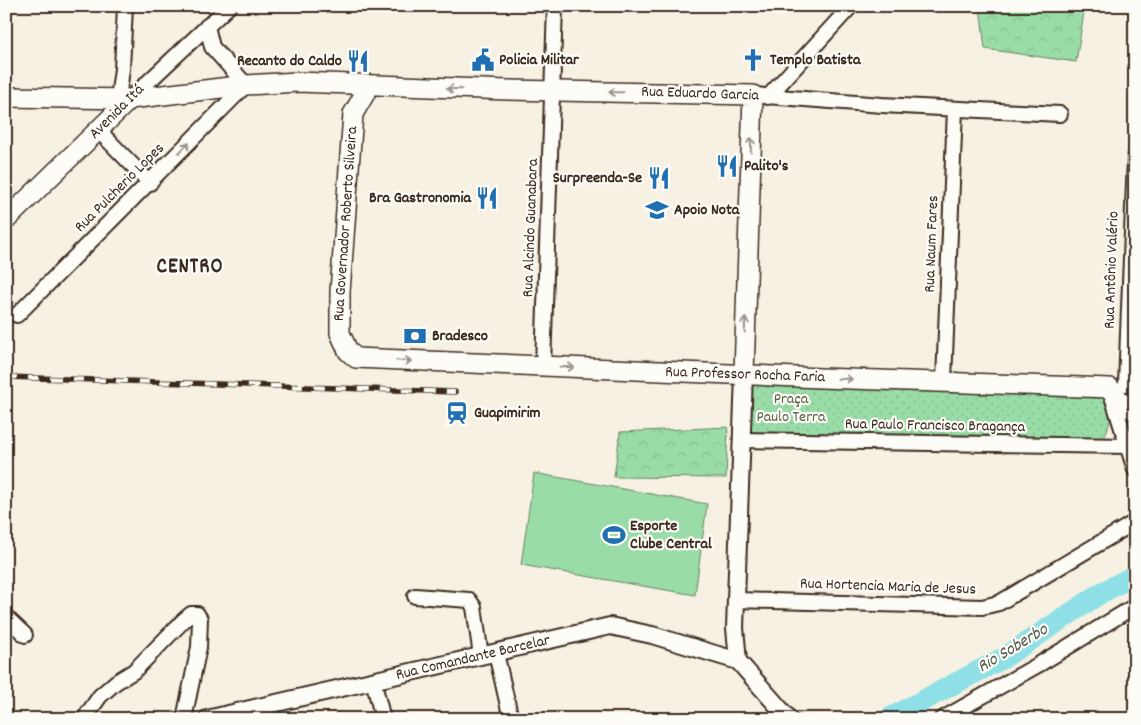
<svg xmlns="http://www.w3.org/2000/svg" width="1141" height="725" font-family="Dekko,sans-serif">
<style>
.green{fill:url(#green-dots);stroke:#6a8362}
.forest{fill:url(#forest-crowns);stroke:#6a8362}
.pitch{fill:#99dca7;stroke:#6a8362}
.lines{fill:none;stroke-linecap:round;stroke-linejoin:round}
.river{stroke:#8ee0e6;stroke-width:21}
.minor-casing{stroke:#3b2a1e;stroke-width:18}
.tertiary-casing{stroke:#3b2a1e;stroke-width:20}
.secondary-casing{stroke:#3b2a1e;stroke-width:22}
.minor{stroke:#fdfcf7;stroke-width:14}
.tertiary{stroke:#fdfcf7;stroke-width:16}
.secondary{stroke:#fdfcf7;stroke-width:19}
.rail-casing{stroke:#3b2a1e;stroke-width:5.5}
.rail{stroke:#fdfcf7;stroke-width:4;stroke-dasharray:11;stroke-linecap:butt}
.oneway{stroke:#9c938a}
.labels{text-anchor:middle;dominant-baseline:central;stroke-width:4.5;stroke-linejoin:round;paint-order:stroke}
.poi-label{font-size:16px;font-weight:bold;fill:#3b2a1e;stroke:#fdfcf7;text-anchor:start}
.street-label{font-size:16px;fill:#3b2a1e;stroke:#fdfcf7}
.park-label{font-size:16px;fill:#575f47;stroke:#fdfcf7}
.water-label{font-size:18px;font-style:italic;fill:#505850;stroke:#fdfcf7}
.district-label{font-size:21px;font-weight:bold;letter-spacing:1px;fill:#3b2a1e;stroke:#fdfcf7}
</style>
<defs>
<pattern id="green-dots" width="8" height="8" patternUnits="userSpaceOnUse" patternTransform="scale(1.25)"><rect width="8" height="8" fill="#99dca7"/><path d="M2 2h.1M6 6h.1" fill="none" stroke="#85bd8f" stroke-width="1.8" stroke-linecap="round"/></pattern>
<pattern id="forest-crowns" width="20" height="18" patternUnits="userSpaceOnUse" patternTransform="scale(1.25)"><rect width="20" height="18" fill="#99dca7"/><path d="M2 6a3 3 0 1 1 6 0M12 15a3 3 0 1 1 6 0" fill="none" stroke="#85bd8f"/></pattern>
</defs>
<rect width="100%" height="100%" fill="#f7f1e3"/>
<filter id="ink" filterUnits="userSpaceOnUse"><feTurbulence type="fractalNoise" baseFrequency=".02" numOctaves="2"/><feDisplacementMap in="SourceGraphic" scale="10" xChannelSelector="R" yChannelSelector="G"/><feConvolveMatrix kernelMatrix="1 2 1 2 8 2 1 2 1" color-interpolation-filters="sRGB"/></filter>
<g filter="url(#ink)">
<!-- green -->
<path class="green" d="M751,380l350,15c12,16 11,26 2,45l-352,-7z"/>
<!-- forest -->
<path class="forest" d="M980,6h105l-9,56 -91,-13z
M728,427l-2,51 -112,-1 6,-45z"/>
<!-- pitch -->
<path class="pitch" d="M534,473l173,31 -12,91 -174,-30z"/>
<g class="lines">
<!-- river -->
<path class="river" d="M888,719l117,-62 96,-64 34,-18"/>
<defs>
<path id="minor" d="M753,95l129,10 178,9
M768,97l83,-91
M118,99l4,-30 3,-63
M130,99l99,-93
M99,131l51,52
M17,315l229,-230 -34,-38 -5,-21
M543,366l12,-360
M944,381l11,-272
M1126,384l9,-227
M1111,393l24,77
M741,440l387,6
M415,596l54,4 5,7 7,49
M737,600l245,7 17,-4 136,-81
M6,617l19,18
M496,653l15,66
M373,680l10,39
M84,719l16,-23 16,-14 18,-11 50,-51 7,-6h6l3,5 -1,28 -15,72
M942,719l96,-54 97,-59"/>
<path id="tertiary" d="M744,374l-9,254 3,33 51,58
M207,719l403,-93 42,9 86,26"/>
<path id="secondary" d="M370,85l-17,29 -13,178v41l8,18 8,7 465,20 289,10 11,14 14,9
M6,97l124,2 116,-14 52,-3 210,8 245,5 -9,279
M6,220l124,-121"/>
</defs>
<!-- minor casing -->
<use href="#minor" class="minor-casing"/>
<!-- tertiary casing -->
<use href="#tertiary" class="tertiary-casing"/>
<!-- secondary casing -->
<use href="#secondary" class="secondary-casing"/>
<!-- minor -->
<use href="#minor" class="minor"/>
<!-- tertiary -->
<use href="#tertiary" class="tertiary"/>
<!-- secondary -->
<use href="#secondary" class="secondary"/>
<defs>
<path id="rail" d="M6,377l449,15"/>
</defs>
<!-- rail casing -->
<use href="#rail" class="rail-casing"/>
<!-- rail -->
<use href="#rail" class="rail"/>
</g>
<!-- one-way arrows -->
<defs><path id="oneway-shaft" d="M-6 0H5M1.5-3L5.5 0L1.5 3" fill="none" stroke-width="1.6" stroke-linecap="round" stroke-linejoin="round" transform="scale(1.25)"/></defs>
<g class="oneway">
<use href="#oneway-shaft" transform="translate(454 89) rotate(-178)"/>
<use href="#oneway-shaft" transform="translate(616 92) rotate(-179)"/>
<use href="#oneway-shaft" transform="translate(751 145) rotate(-88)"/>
<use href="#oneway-shaft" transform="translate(184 148) rotate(-45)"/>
<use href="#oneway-shaft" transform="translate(745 325) rotate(-88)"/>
<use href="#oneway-shaft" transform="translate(404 361) rotate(3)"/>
<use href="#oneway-shaft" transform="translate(567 367) rotate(2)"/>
<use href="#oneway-shaft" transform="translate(845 379) rotate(1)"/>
</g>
</g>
<!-- icons -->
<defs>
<symbol id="civic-bare" viewBox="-9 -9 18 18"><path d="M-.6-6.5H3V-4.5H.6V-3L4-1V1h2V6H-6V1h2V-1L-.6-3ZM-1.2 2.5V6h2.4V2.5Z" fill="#1f6fb2" stroke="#fdfcf7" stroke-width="2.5" paint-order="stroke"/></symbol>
<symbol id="church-bare" viewBox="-9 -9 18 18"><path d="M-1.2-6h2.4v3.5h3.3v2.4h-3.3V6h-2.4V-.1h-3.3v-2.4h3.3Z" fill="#1f6fb2" stroke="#fdfcf7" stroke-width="2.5" paint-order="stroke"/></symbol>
<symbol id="restaurant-bare" viewBox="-9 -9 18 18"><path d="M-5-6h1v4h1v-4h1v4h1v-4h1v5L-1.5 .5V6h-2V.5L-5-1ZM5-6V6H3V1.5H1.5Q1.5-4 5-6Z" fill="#1f6fb2" stroke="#fdfcf7" stroke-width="2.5" paint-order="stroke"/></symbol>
<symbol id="university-bare" viewBox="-9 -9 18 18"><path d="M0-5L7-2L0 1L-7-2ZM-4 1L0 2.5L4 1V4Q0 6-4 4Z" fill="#1f6fb2" stroke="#fdfcf7" stroke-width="2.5" paint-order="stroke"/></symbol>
<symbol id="bank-bare" viewBox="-9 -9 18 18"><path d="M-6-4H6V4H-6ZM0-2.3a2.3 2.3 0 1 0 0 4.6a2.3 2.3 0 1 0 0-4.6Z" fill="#1f6fb2" stroke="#fdfcf7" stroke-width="2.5" paint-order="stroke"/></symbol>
<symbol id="station-bare" viewBox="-9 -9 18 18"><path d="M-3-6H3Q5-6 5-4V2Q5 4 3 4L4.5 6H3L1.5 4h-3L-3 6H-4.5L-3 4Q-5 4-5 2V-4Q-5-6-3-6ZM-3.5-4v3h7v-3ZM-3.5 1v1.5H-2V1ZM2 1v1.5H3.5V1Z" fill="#1f6fb2" stroke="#fdfcf7" stroke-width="2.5" paint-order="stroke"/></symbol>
<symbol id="stadium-bare" viewBox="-9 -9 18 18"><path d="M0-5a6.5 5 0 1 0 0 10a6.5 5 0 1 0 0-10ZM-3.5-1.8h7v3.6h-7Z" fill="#1f6fb2" stroke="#fdfcf7" stroke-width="2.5" paint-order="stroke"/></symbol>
</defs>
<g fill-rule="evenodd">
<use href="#civic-bare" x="467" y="44" width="32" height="32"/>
<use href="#church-bare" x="737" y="44" width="32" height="32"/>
<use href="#restaurant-bare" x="342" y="45" width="32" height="32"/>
<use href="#restaurant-bare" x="711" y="150" width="32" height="32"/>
<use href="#restaurant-bare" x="643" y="162" width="32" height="32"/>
<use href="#restaurant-bare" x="471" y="182" width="32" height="32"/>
<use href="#university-bare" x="641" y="194" width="32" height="32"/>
<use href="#bank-bare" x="399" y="320" width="32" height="32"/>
<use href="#station-bare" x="441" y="397" width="32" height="32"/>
<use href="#stadium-bare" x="598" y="519" width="32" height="32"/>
</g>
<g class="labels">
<!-- poi labels -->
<g class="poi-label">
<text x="499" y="60">Policia Militar</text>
<text x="770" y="60">Templo Batista</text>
<text x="342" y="61" text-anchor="end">Recanto do Caldo</text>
<text x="744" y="166">Palito's</text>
<text x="642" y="178" text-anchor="end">Surpreenda-Se</text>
<text x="471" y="198" text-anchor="end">Bra Gastronomia</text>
<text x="674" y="210">Apoio Nota</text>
<text x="432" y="336">Bradesco</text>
<text x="474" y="413">Guapimirim</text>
<text x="630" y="526">Esporte<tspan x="630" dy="18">Clube Central</tspan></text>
</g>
<!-- street labels -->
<g class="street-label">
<text transform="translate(700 94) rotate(2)">Rua Eduardo Garcia</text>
<text transform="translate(117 112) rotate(-45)">Avenida Itá</text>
<text transform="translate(120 188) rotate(-45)">Rua Pulcherio Lopes</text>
<text transform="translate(346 224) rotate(-86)">Rua Governador Roberto Silveira</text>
<text transform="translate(531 228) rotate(-88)">Rua Alcindo Guanabara</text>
<text transform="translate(932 244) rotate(-88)">Rua Naum Fares</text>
<text transform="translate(1112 270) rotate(-88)">Rua Antônio Valério</text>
<text transform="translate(745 375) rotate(2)">Rua Professor Rocha Faria</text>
<text transform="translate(935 426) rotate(1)">Rua Paulo Francisco Bragança</text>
<text transform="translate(888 587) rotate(2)">Rua Hortencia Maria de Jesus</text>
<text transform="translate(473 658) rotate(-13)">Rua Comandante Barcelar</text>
</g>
<!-- park labels -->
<g class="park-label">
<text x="791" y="399">Praça<tspan x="791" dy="18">Paulo Terra</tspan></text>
</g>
<!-- water labels -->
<g class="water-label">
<text transform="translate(1013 649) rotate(-31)">Rio Soberbo</text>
</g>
<!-- district labels -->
<g class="district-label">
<text x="190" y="268">CENTRO</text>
</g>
</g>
<!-- margin -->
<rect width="1141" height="725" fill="none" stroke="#fdfcf7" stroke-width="25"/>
<rect x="12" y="12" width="1116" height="700" fill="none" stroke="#3b2a1e" stroke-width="2" filter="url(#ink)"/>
</svg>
